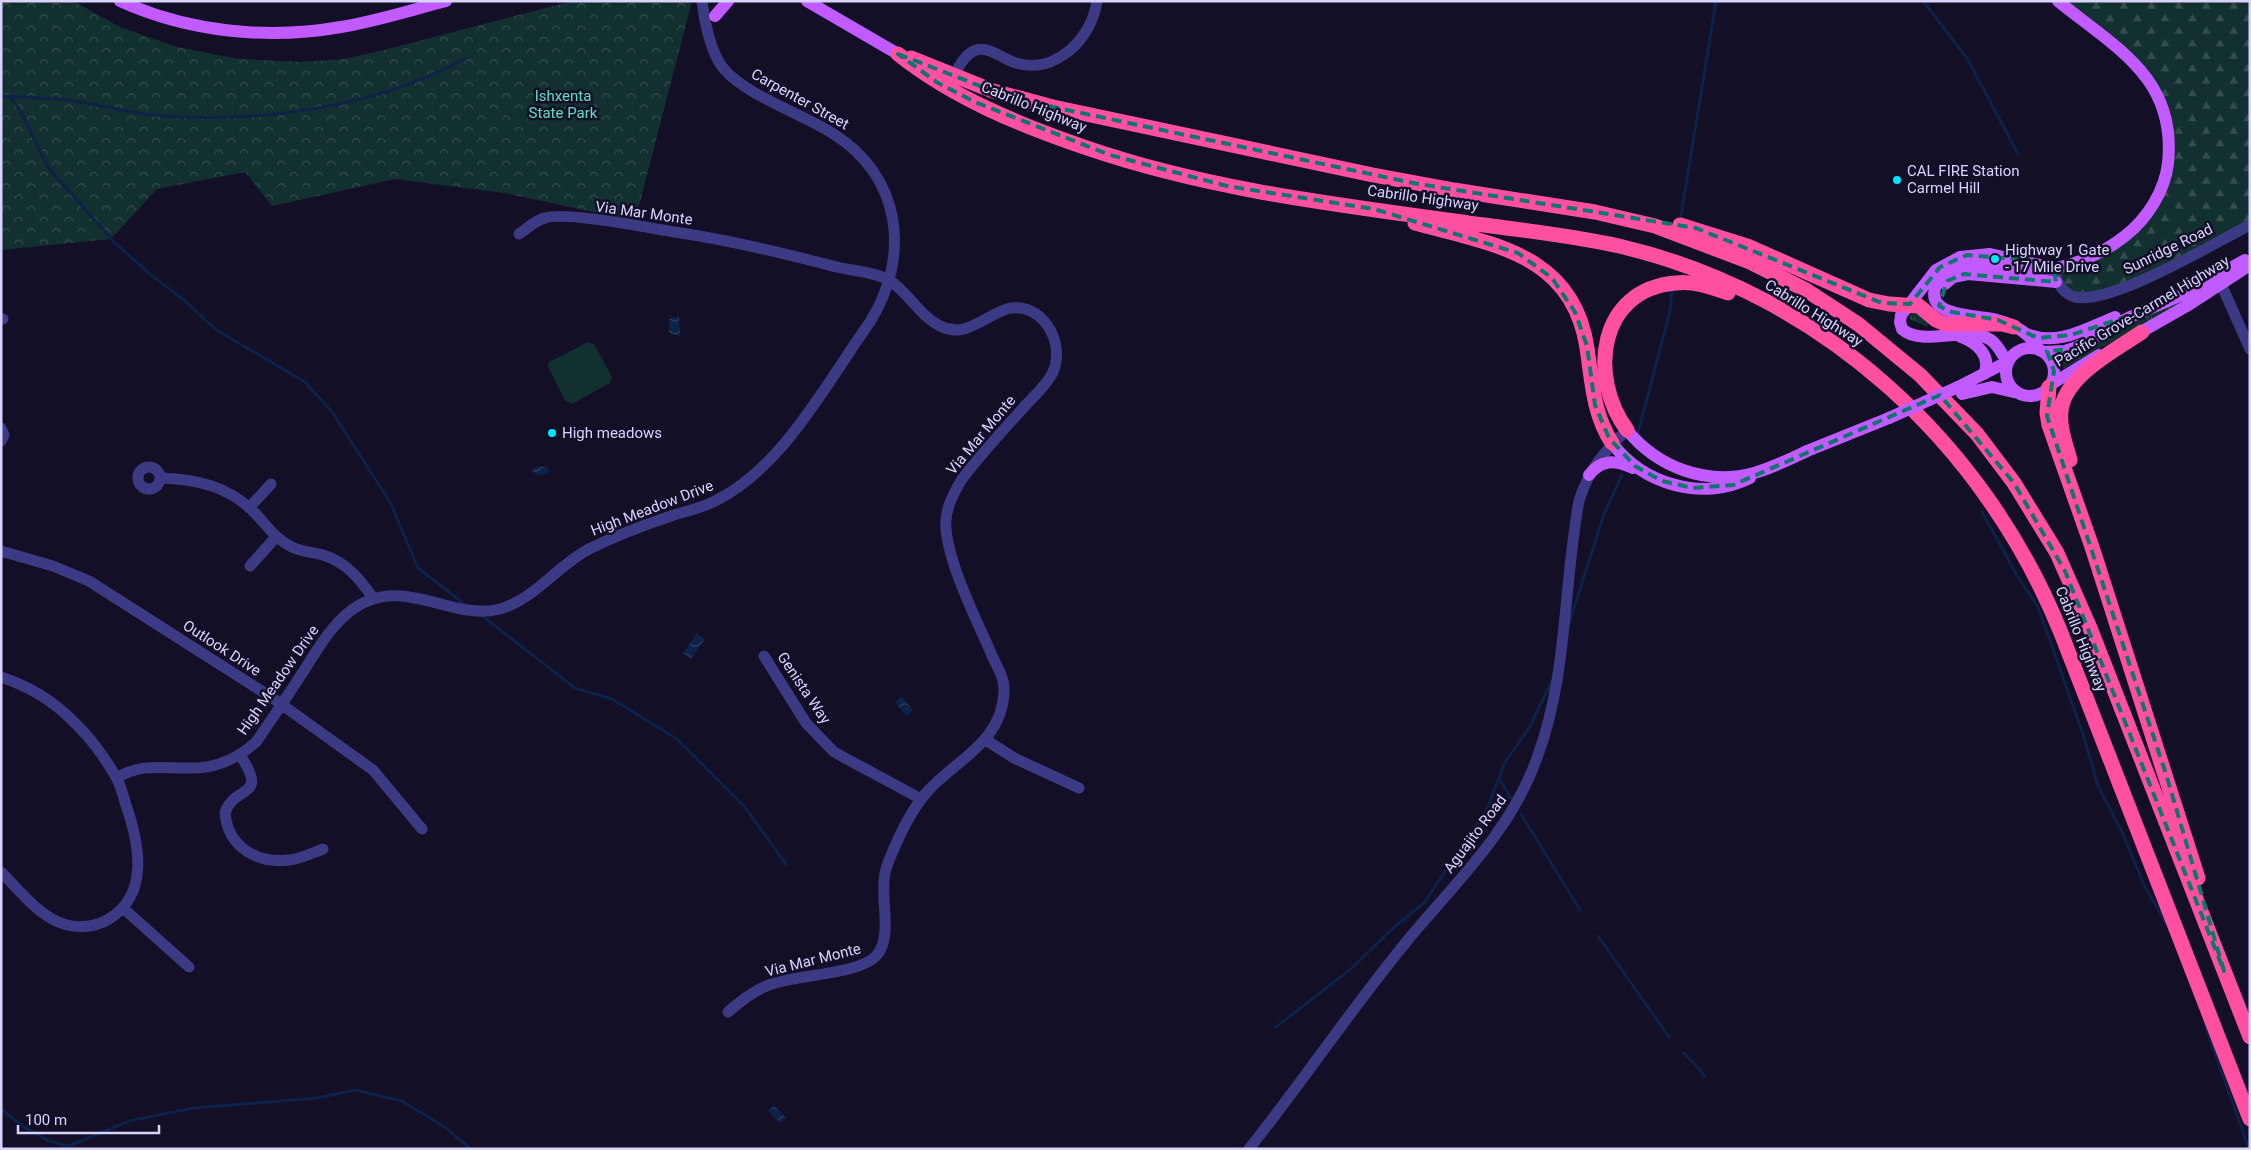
<svg xmlns="http://www.w3.org/2000/svg" width="2251" height="1150" font-family="Roboto,sans-serif">
<style>
.grass{fill:url(#grass-tufts)}
.forest{fill:url(#forest-firs)}
.park{fill:url(#park-crowns)}
.garden{fill:#12302f}
.water{fill:url(#water-waves)}
.lines{fill:none;stroke-linecap:round;stroke-linejoin:round}
.stream{stroke:#0c2248;stroke-width:3}
.minor{stroke:#3d3a85;stroke-width:11}
.major{stroke:#c25bff;stroke-width:12}
.highway{stroke:#ff4fa3;stroke-width:15}
.major-bridge{stroke:#c25bff;stroke-width:12}
.marked{fill:none;stroke:#0f766e;stroke-width:4;stroke-dasharray:10 6;stroke-linejoin:round}
.poi-dot{fill:#00e5ff;stroke:#130f26;stroke-width:2}
.labels{text-anchor:middle;dominant-baseline:central;stroke-width:5;stroke-linejoin:round;paint-order:stroke}
.park-label{font-size:15px;fill:#5fe0c0;stroke:#130f26}
.street-label{font-size:15px;fill:#d9d4ff;stroke:#130f26}
.poi-label{font-size:15px;fill:#d9d4ff;stroke:#130f26;text-anchor:start}
</style>
<defs>
<pattern id="grass-tufts" width="24" height="20" patternUnits="userSpaceOnUse" patternTransform="scale(1.25)"><rect width="24" height="20" fill="#12302f"/><path d="M3 7l-1-3M5 7V3M7 7l1-3M15 17l-1-3M17 17v-4M19 17l1-3" fill="none" stroke="#344d4e"/></pattern>
<pattern id="forest-firs" width="22" height="20" patternUnits="userSpaceOnUse" patternTransform="scale(1.25)"><rect width="22" height="20" fill="#12302f"/><path d="M5 1l3.5 6h-7zM16 11l3.5 6h-7z" fill="#344d4e"/></pattern>
<pattern id="park-crowns" width="20" height="18" patternUnits="userSpaceOnUse" patternTransform="scale(1.25)"><rect width="20" height="18" fill="#12302f"/><path d="M2 6a3 3 0 1 1 6 0M12 15a3 3 0 1 1 6 0" fill="none" stroke="#344d4e"/></pattern>
<pattern id="water-waves" width="16" height="10" patternUnits="userSpaceOnUse" patternTransform="scale(1.25)"><rect width="16" height="10" fill="#0c2248"/><path d="M0 5q4-4 8 0t8 0" fill="none" stroke="#2f4163"/></pattern>
</defs>
<rect width="100%" height="100%" fill="#130f26"/>
<!-- grass -->
<path class="grass" d="M2185,301l-122,68 -1,-5c3,-8 12,-8 19,-12 35,-19 66,-39 104,-51z
M1914,311l15,11 -2,5 -17,-8 -1,-5z"/>
<!-- forest -->
<path class="forest" d="M2058,1h192v224l-125,62 -54,8 -17,-27 25,-7 58,-36 30,-56 -11,-79z"/>
<!-- park -->
<path class="park" d="M3,1h70l47,26 57,20 62,12 62,3 42,-3 37,-8 193,-50h119l-57,220 -131,-28 -109,-14 -123,27 -27,-34 -88,17 -46,50 -110,11v-240z"/>
<!-- garden -->
<path class="garden" d="M588,342l6,2 18,33 -2,6 -38,21 -7,-3 -17,-34 1,-5z"/>
<!-- water -->
<path class="water" d="M679,316l1,20 -11,-3v-14z
M537,466l10,1 2,5 -6,3 -9,-2 -2,-4z
M697,633l8,6 -14,20 -8,-6z
M902,696l11,15 -7,5 -11,-14z
M774,1105l12,13 -6,5 -12,-12z"/>
<g class="lines">
<!-- stream -->
<path class="stream" d="M1923,1l44,57 51,96
M1,96c22,1 43,2 65,4 28,3 57,12 86,15 102,9 221,-6 312,-56
M11,97l13,20 23,49 67,76 36,32 35,27 30,28 90,53 27,30 58,90 28,66 46,36
M1681,216l35,-215
M1638,433l32,-122 2,-20
M1982,512l36,65 20,30 46,130 14,49 25,48 21,51 22,38
M485,618l90,70 37,11 65,40 67,67 42,58
M1569,624l35,-110 18,-39
M1500,780l11,18
M1521,814l59,96
M1598,936l71,101
M2204,1022l45,127
M1276,1027l76,-59 41,-40 31,-25 63,-94 18,-47 24,-34 23,-47
M1684,1053l21,23
M1,1109l23,18 25,14 20,5 60,-25 65,-13 123,-10 38,-8 47,11 44,27 25,21"/>
<!-- minor -->
<path class="minor" d="M954,76c5,-10 11,-22 22,-26 13,-4 27,9 40,13 40,12 76,-25 81,-62
M519,234c8,-5 16,-14 26,-16 22,-7 108,11 136,15 53,8 104,21 156,34 16,4 38,5 52,13 19,12 31,36 51,46 26,13 44,-10 67,-17 35,-9 59,34 46,63 -6,13 -19,24 -29,35 -21,23 -43,47 -62,72 -9,15 -18,32 -16,50 3,36 30,90 45,124 5,13 14,24 13,39 -2,51 -49,68 -78,101 -16,19 -29,47 -38,70 -12,28 7,70 -11,92 -17,20 -81,19 -108,30 -16,6 -28,16 -41,27
M2054,268c2,13 7,25 21,29 37,8 139,-54 175,-72
M2221,284l29,65
M1,319h2
M1,428l3,7 -3,6
M138 478a11 11 0 1 1 22 0a11 11 0 1 1-22 0Z
M160,478c36,1 68,8 94,34 12,12 20,26 36,34 10,6 22,6 33,9 23,7 37,24 50,43
M249,508l22,-24
M1,551l52,15 36,15 185,118 99,71 49,59
M250,566l26,-29
M764,656l42,67 28,29 87,47
M1,677c27,9 51,23 71,43 17,16 32,36 44,57 5,8 7,19 10,28 13,38 24,89 -17,114 -15,9 -34,10 -51,3 -22,-10 -40,-33 -57,-50
M986,740l28,18 65,30
M240,755c30,45 -6,29 -15,58 3,34 32,51 64,47 12,-1 23,-7 34,-11
M117,778c24,-16 49,-9 76,-10 25,0 45,-10 63,-26 16,-23 32,-47 47,-70 26,-41 50,-84 106,-75 30,4 61,20 91,12 35,-10 58,-44 89,-60 26,-13 55,-24 82,-33 15,-5 32,-8 46,-16 68,-35 109,-117 153,-178 41,-66 32,-146 -38,-189 -30,-19 -86,-38 -108,-64 -13,-15 -20,-48 -22,-68
M123,908l66,59
M1249,1149c54,-68 103,-141 158,-208 49,-59 104,-110 130,-183 31,-83 26,-171 42,-257 9,-30 25,-50 48,-71"/>
<!-- major -->
<path class="major" d="M120,1c69,31 147,39 221,26 36,-6 70,-17 105,-26
M807,1l91,53
M715,16l13,-15
M1945,284l8,-7 15,-3 88,8
M2027,334c31,13 60,-6 88,-17
M2134,336l56,-32 60,-39
M1961,337c16,6 31,19 23,37
M2006 372a24 24 0 1 1 48 0a24 24 0 1 1-48 0Z
M2039,350c-8,-16 -25,-26 -42,-30 -17,-5 -70,-2 -62,-32 11,-42 72,-16 99,-17 32,-2 66,-15 91,-35 22,-17 40,-45 43,-73 9,-85 -52,-115 -110,-162
M2043,352l22,-1 12,-4 53,-30 52,-22 63,-35
M2008,363c-6,-8 -9,-17 -17,-23 -24,-16 -68,8 -89,-11l-2,-7 1,-7 35,-45 24,-13 30,-3 59,13
M2050,385l49,-30
M1958,387l41,-21 8,-1
M1962,394l30,-7 26,6
M1627,430c30,37 79,56 127,43 18,-5 36,-14 53,-22 28,-11 55,-22 82,-33
M1612,443c30,41 91,59 138,35
M1589,475c12,-16 26,-15 44,-7"/>
<!-- highway -->
<path class="highway" d="M898,54c55,44 122,71 189,94 128,44 263,58 397,77 45,6 90,11 135,21 202,47 365,196 442,387l189,486
M911,58l82,33 60,16 320,68 81,15 141,22 60,14 95,36 56,28 52,34 62,51 57,59 37,49 43,70 33,75 160,409
M1415,223c76,21 158,30 172,125 5,33 6,66 25,95
M1680,225l70,22 119,53 20,4 30,2 17,14 9,4h57l12,3
M2049,387l-2,26 2,12 43,122 106,331
M1627,430c-39,-53 -29,-141 49,-147 18,-2 35,4 52,10
M2070,460c-4,-15 -11,-33 -9,-49 3,-35 56,-62 81,-79"/>
<!-- major-bridge -->
<path class="major-bridge" d="M1889,418l69,-31"/>
</g>
<!-- marked area -->
<path class="marked" d="M898,54l95,37 60,16 360,76 283,45 186,75 28,1 30,-37 27,-12 61,5 26,8 2,14 -92,-8 -17,7 -8,25 13,6 46,8 40,18 33,-3 78,-26 -75,40 -27,2 7,20 -7,45 119,358 58,197 -159,-400 -51,-88 -74,-88 -207,90 -40,3 -31,-7 -27,-15 -26,-28 -14,-33 -8,-59 -12,-34 -23,-34 -34,-25 -144,-44 -147,-23 -117,-31 -135,-53 -37,-19z"/>
<!-- markers -->
<g class="poi-dot">
<circle cx="1897" cy="180" r="5"/>
<circle cx="1995" cy="259" r="5"/>
<circle cx="552" cy="433" r="5"/>
</g>
<g class="labels">
<!-- park labels -->
<g class="park-label">
<text x="563" y="96">Ishxenta<tspan x="563" dy="17">State Park</tspan></text>
</g>
<!-- street labels -->
<g class="street-label">
<text transform="translate(800 99) rotate(29)">Carpenter Street</text>
<text transform="translate(1034 107) rotate(22)">Cabrillo Highway</text>
<text transform="translate(1423 198) rotate(8)">Cabrillo Highway</text>
<text transform="translate(644 213) rotate(8)">Via Mar Monte</text>
<text transform="translate(2168 249) rotate(-26)">Sunridge Road</text>
<text transform="translate(2142 311) rotate(-31)">Pacific Grove-Carmel Highway</text>
<text transform="translate(1814 313) rotate(32)">Cabrillo Highway</text>
<text transform="translate(981 435) rotate(-50)">Via Mar Monte</text>
<text transform="translate(652 508) rotate(-21)">High Meadow Drive</text>
<text transform="translate(2081 639) rotate(68)">Cabrillo Highway</text>
<text transform="translate(222 648) rotate(33)">Outlook Drive</text>
<text transform="translate(278 680) rotate(-55)">High Meadow Drive</text>
<text transform="translate(804 688) rotate(56)">Genista Way</text>
<text transform="translate(1475 834) rotate(-53)">Aguajito Road</text>
<text transform="translate(813 960) rotate(-14)">Via Mar Monte</text>
</g>
<!-- poi labels -->
<g class="poi-label">
<text x="1907" y="171">CAL FIRE Station<tspan x="1907" dy="17">Carmel Hill</tspan></text>
<text x="2005" y="250">Highway 1 Gate<tspan x="2005" dy="17">- 17 Mile Drive</tspan></text>
<text x="562" y="433">High meadows</text>
</g>
</g>
<!-- border -->
<rect width="2251" height="1150" fill="none" stroke="#d9d4ff" stroke-width="5"/>
<!-- scale -->
<path d="M18 1125v8h141v-8" fill="none" stroke="#d9d4ff" stroke-width="2.5"/>
<text x="25" y="1125" font-size="15" fill="#d9d4ff" stroke="#130f26" stroke-width="4" paint-order="stroke">100 m</text>
</svg>
